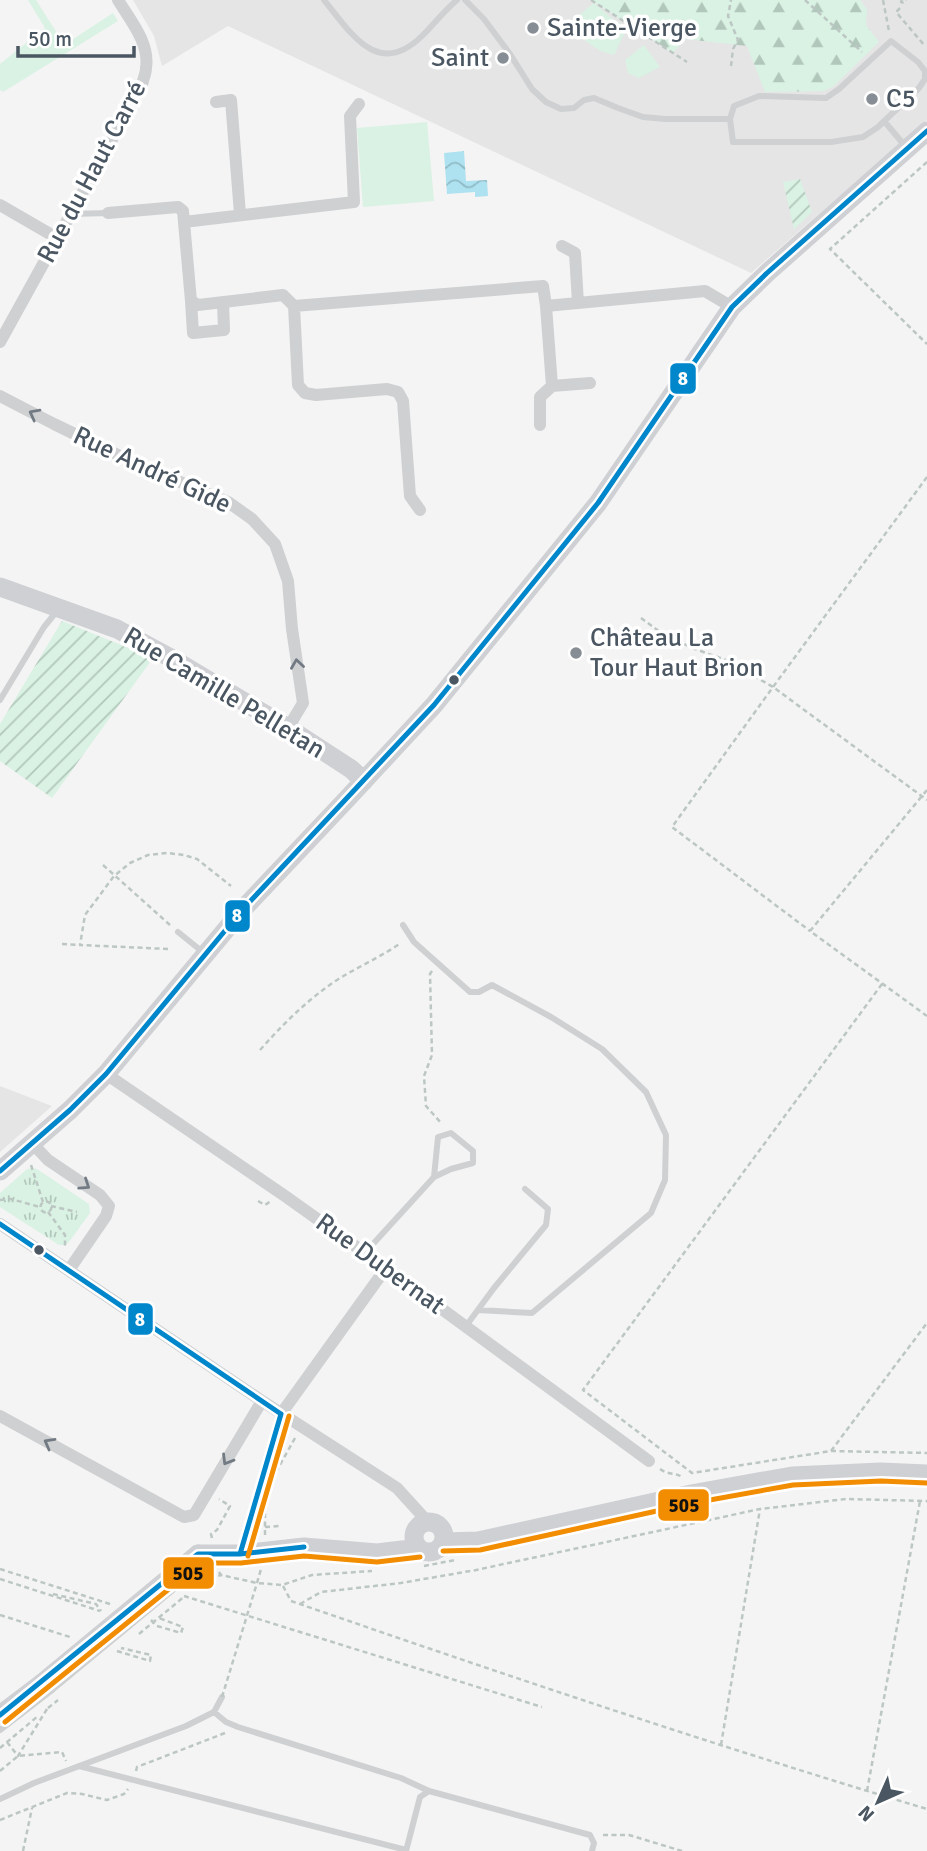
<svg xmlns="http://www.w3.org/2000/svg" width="927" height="1851" font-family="Signika,sans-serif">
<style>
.education{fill:#e6e5e6}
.grass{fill:#d9f2e3}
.forest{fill:url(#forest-firs)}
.park{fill:url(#park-tufts)}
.garden{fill:url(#garden-furrows)}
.water{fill:url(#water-waves)}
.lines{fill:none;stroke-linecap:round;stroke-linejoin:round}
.path{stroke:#bcc7c4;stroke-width:2.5;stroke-dasharray:5 3.5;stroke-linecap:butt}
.lane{stroke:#ced0d2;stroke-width:6}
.street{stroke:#ced0d2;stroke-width:12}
.secondary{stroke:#ced0d4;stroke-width:19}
.path-bridge{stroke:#bcc7c4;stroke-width:2.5;stroke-dasharray:5 3.5;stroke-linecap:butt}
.lane-bridge{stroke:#ced0d2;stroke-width:6}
.secondary-bridge{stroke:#ced0d4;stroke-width:19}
.bus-1-casing{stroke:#fff;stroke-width:10}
.bus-2-casing{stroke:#fff;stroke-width:10}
.bus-1{stroke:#0086cb;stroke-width:5}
.bus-2{stroke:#f28c00;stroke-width:5}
.oneway{stroke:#727b83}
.poi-dot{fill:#868d94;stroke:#fff;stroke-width:2.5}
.bus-dot{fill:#4a5661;stroke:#fff;stroke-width:2.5}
.labels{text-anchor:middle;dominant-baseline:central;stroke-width:7;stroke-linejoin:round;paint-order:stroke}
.poi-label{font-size:26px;fill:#4a5661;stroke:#fff;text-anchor:start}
.street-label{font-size:26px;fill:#4a5661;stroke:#fff}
.line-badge{stroke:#fff;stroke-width:2.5}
.badge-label{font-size:19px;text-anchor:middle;font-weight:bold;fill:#fff}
.pale-badge-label{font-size:19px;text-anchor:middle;font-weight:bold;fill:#111}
</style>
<defs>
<pattern id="forest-firs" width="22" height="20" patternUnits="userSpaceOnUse" patternTransform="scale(1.75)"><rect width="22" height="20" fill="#d9f2e3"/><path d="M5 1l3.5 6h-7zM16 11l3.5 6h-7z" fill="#b2c7bb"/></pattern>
<pattern id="park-tufts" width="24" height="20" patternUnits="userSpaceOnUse" patternTransform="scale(1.75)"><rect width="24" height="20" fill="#d9f2e3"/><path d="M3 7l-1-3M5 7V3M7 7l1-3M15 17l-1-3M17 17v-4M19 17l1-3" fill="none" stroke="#b2c7bb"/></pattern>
<pattern id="garden-furrows" width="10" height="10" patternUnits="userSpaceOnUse" patternTransform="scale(1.75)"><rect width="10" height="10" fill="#d9f2e3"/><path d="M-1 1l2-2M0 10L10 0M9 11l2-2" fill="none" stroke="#b2c7bb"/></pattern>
<pattern id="water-waves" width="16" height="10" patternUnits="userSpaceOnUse" patternTransform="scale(1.75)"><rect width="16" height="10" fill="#aee2f0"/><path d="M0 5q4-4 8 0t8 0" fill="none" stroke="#90bac6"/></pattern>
</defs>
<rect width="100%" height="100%" fill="#f4f4f4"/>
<!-- education -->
<path class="education" d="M133,0h794v120l-176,153 -523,-247 -66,40 -8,-30z
M0,1086l52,20 -52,46z"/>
<!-- grass -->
<path class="grass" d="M28,0h8l26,41 5,2 46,-30 5,8 -115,71 -3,-2v-26l45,-36z
M594,3l15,13 18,12 -13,27c-20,-4 -32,-17 -46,-31z
M644,45l16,22 -21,11 -11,-5 -3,-13z
M427,122l7,79 -71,6 -6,-79z"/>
<!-- forest -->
<path class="forest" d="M591,0h269l7,9 -1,16 13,17 -45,44 -10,5 -59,1 -18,-46 -62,-7 -12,14z"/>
<!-- park -->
<path class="park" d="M31,1168l6,1 52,35 1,9 -21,29 -4,3h-6l-59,-38v-14l26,-23z"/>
<!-- garden -->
<path class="garden" d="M800,179l12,33 -18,17 -11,-47z
M62,621l91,37 -101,140 -52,-37v-37z"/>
<!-- water -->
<path class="water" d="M464,151l2,30 21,-1 1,16 -13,1v-5l-28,2 -3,-41z"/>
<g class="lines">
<!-- path -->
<path class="path" d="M591,0l96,62
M805,0l57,52
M883,0l6,31
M902,0l-1,2 3,1 2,-3
M900,8l-4,4 29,34
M731,66l2,-17 5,-9 -10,-24 3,-16
M927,162l-97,87 97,95
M927,477l-154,210 154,113
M641,618l23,17 31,14 31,11 47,27 -101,140 138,104
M927,790l-117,141 117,85
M103,865l67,60
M62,944l18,1
M168,949l-88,-4 5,-30 29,-39 16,-13 18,-8 19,-2 17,2 13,4 34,27
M432,971l-2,3 2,81 -8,21 2,30 16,18
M882,984l-299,406 109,83 139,-22 96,-128
M260,1050c24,-27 49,-52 80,-72 20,-12 42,-22 61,-35
M31,1165l12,37
M0,1200l11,-1 29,8
M258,1201l7,4 6,-4
M40.5 1207a5.5 5.5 0 1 1 11 0a5.5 5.5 0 1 1-11 0Z
M51,1206l26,6
M48,1212l17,23v14
M831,1451l96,2
M660,1469c10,7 15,3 22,8
M276,1472l19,-34
M265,1527l14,-1
M265,1535v-25
M212,1538l-1,-4 6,-4 13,-24 -11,-7
M424,1566l31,-6
M0,1569l110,35
M219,1572l2,3 36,8 25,2 30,-10 60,-4
M0,1579l100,32
M257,1583l4,-14
M283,1586l8,15c211,73 422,144 636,208
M53,1594l43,10 5,7
M184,1596l358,111
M300,1604l21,-12 80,-9 75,-13 284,-61 86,-10 81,2
M0,1615l70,22
M151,1620l6,6 24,7 2,-6 -24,-9
M117,1651l33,10 1,-6 -30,-7
M7,1742l11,14 29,-47
M721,1745l39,-236
M0,1748l38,-32
M0,1771l18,-15 44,-4 4,9
M136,1771l1,-4 88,-34
M867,1791l53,-290
M0,1820l67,-27 15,1 25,6 17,-6 4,-5
M603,1835h26l53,16
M23,1851l9,-43"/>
<!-- lane -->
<path class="lane" d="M324,0c27,33 54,80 99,35 11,-11 21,-24 34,-35
M465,0l19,19 26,35 22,35 14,13 15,7 13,-1 10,-8 10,-2 24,10 25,9 22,2h65
M891,41l27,21 7,9v8l-6,9 -41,39 -15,10 -32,5h-98l-3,-23 4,-13 25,-10 67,2 13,-9z
M884,121l22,26
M72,214l36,-1
M0,700l44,-73 13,-16
M403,925l11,17 56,50h9l13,-7 59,32 51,32 44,43 20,43 -1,45 -14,33 -119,100 -54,-3
M178,932l26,21
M366,1254l7,-10 61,-67 17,-8 22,-6v-12l-22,-18 -13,4 -4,40
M466,1326l28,-38 52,-63 2,-16 -23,-20
M241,1549l40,-135
M214,1712l12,10 12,5 163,51 28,13 161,44 4,8 -2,8
M0,1730l52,-40
M79,1766l327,84
M0,1799l34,-16 152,-57 28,-14 8,-15
M406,1851l14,-54 9,-6"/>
<!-- street -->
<path class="street" d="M216,102l15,-2 9,114
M0,205l57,33
M108,213l70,-6 5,4 8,90 7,4 85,-10 11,11 249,-20 3,20 6,80 38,-3
M184,222l170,-20 -4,-86 9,-12
M562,246l13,7 3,50
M191,301l2,32 31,-3 -1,-28
M294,306l4,79 7,8 11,2 71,-6 11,3 5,9 7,95 10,14
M546,306l159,-15 27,16
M0,342l142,-257c1,-6 4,-11 4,-17 4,-25 -16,-48 -28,-68
M0,396l54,28 76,37 98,41 24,17 23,25 13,37 4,48 11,74 -15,25
M540,425v-28l12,-11
M106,1074l179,122 101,72 263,193
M32,1143l16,17 52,35 9,11 -3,10 -37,54
M0,1224l262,177 135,87 30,33
M281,1414l105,-146
M0,1416l184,101 10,-2 68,-114"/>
<!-- secondary -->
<path class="secondary" d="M0,587l117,42 52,28 119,71 63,41 13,12
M0,1171l70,-61 36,-36 137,-165 102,-108 89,-96 164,-202 134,-196 35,-34 160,-142
M414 1537a15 15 0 1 1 30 0a15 15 0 1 1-30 0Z
M443,1542l35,-1 213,-47 101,-18 89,-4 46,2
M198,1554h42l64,-7 73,6 42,-5
M0,1715l42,-32"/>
<!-- path-bridge -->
<path class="path-bridge" d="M196,1587l10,-8 15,-4
M139,1634l46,-38
M222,1697l35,-114
M48,1708l10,-8"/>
<!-- lane-bridge -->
<path class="lane-bridge" d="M52,1690l156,-129"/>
<!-- secondary-bridge -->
<path class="secondary-bridge" d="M42,1683l156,-129"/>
<defs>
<path id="bus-1" d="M0,1171l70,-61 36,-36 137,-165 191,-204 164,-202 134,-196 35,-34 160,-142
M0,1224l281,190
M240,1554l41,-140
M0,1715l198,-161h42l64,-7"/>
<path id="bus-2" d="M443,1551l37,-1 213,-47 100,-18 88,-4 46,2
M248,1556l41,-140
M5,1722l196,-159h40l63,-7 73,6 43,-5"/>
</defs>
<!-- bus-1 casing -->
<use href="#bus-1" class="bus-1-casing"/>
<!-- bus-2 casing -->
<use href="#bus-2" class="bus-2-casing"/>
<!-- bus-1 -->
<use href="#bus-1" class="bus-1"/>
<!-- bus-2 -->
<use href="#bus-2" class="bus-2"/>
</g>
<!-- one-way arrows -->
<defs><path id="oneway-chevron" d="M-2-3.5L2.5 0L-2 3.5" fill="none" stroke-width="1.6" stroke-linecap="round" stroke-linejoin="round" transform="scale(1.75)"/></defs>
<g class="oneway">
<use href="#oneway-chevron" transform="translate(34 414) rotate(-152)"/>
<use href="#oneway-chevron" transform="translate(297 664) rotate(-98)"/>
<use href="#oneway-chevron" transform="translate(85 1185) rotate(34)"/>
<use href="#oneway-chevron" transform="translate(49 1443) rotate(-151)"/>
<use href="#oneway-chevron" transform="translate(227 1460) rotate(121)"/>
</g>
<!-- markers -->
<g class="poi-dot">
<circle cx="533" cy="28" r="7"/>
<circle cx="503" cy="58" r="7"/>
<circle cx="872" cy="99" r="7"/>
<circle cx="576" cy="653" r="7"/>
</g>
<g class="bus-dot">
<circle cx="454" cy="680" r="6"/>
<circle cx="39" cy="1250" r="6"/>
</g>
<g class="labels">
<!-- poi labels -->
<g class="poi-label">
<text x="547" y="28">Sainte-Vierge</text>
<text x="489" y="58" text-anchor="end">Saint</text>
<text x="886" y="99">C5</text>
<text x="590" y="638">Château La<tspan x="590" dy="30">Tour Haut Brion</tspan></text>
</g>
<!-- street labels -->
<g class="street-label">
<text transform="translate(92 172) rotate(-62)">Rue du Haut Carré</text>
<text transform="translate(152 470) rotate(25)">Rue André Gide</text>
<text transform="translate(224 693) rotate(31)">Rue Camille Pelletan</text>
<text transform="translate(380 1264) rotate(36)">Rue Dubernat</text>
</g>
</g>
<g class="line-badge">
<rect x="669" y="362" width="28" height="33" rx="7" fill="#0086cb"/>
<rect x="224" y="899" width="27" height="34" rx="7" fill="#0086cb"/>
<rect x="127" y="1302" width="27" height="34" rx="7" fill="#0086cb"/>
<rect x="657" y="1488" width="53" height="34" rx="7" fill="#f28c00"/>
<rect x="162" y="1556" width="53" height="34" rx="7" fill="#f28c00"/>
</g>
<g class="badge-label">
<text x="683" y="385">8</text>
<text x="237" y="922">8</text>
<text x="140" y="1326">8</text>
</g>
<g class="pale-badge-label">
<text x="684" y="1512">505</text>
<text x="188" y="1580">505</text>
</g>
<!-- north arrow -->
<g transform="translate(878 1802) rotate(225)" stroke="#ffffff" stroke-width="5" paint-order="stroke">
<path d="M0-5L12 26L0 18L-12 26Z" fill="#4a5661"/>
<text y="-10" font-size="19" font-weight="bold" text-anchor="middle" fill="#4a5661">N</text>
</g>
<!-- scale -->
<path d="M18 46v10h116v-10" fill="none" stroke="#4a5661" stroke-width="3.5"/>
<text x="28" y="46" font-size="21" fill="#4a5661" stroke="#ffffff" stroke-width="5" paint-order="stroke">50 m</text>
</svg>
